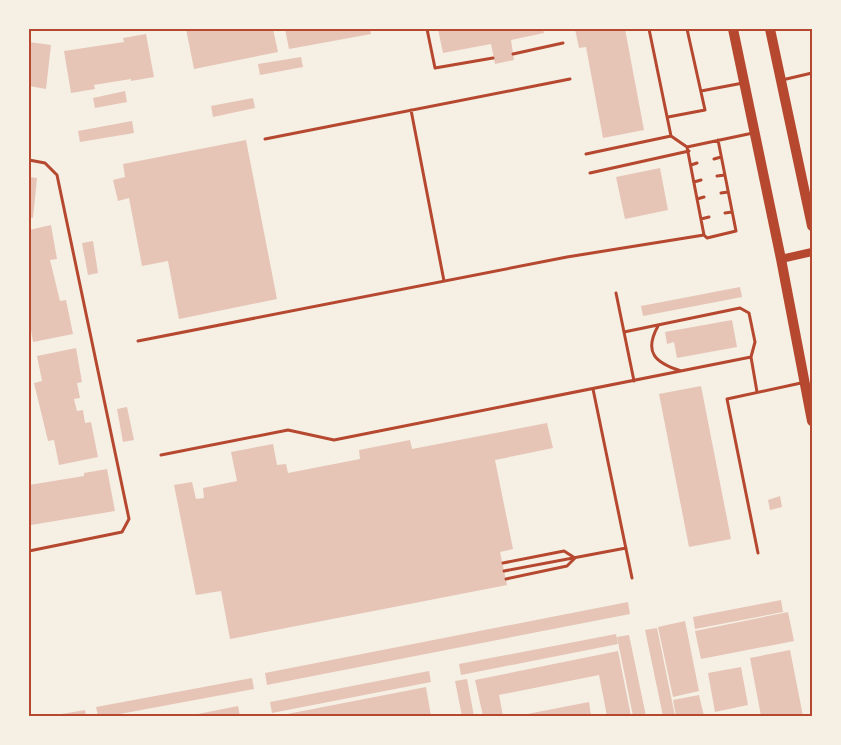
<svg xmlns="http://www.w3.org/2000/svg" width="841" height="745" font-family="Karla,sans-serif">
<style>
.building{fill:#e6c5b7}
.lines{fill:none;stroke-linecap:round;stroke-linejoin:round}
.service{stroke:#b5482f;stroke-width:3}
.tertiary{stroke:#b5482f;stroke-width:8}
.primary{stroke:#b5482f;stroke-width:10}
.neatline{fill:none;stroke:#b5482f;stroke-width:2}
</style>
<rect width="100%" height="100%" fill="#f6efe4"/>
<!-- building -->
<path class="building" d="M186,29h87l5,23 -84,17z
M285,29h85l1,5 -82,15z
M438,29h105l1,4 -33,7 3,20 -19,4 -4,-20 -48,9z
M575,29h50l19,101 -41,8 -17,-91 -7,1z
M146,34l8,43 -23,4v-2l-37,6 1,4 -24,4 -7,-42 60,-9 -1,-4z
M29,42l22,3 -5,44 -17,-3z
M301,57l2,10 -43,8 -2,-11z
M125,91l2,11 -32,6 -2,-10z
M253,98l2,10 -42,9 -2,-11z
M132,121l2,12 -54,9 -2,-11z
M246,140l31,159 -98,20 -11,-58 -26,5 -13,-68 -11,3 -5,-21 12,-3 -2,-13z
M660,168l8,42 -43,9 -9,-42z
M29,177l8,1 -4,40 -4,-1z
M51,225l6,34 -7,1 10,41 6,-1 7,34 -40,8 -4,-24v-88z
M93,241l5,32 -10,2 -6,-32z
M740,287l2,10 -99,19 -2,-10z
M732,320l5,27 -60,11 -3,-16 -7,2 -2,-12z
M76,348l6,34 -5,1 3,15 -6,1 3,12 6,-1 2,13 6,-1 7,35 -39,8 -5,-25 -6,1 -14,-58 8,-2 -5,-25z
M701,386l30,153 -42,8 -30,-153z
M127,407l7,33 -11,2 -6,-33z
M547,423l6,25 -58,12 18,89 -13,3 7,33 -277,54 -9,-48 -25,4 -22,-110 18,-3 4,17 8,-1 -1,-10 34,-7 -6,-29 42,-8 4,21 9,-1 2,9 72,-14 -1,-9 51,-10 2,9z
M107,469l8,42 -84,14 -2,-14v-26l55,-9v-3z
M780,496l2,11 -12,3 -2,-10z
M781,600l2,12 -88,17 -2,-12z
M628,602l2,12 -363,71 -2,-12z
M788,612l6,29 -93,18 -6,-28z
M685,621l14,70 -26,6 -15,-70z
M657,628l18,88h-12l-18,-86z
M616,634l2,10 -157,31 -2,-11z
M629,635l17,81h-13l-16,-79z
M790,650l13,66h-42l-11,-58z
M618,651l13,65h-24l-8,-41 -100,20 4,21h-20l-8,-36z
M741,667l7,38 -33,7 -7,-39z
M429,671l2,11 -159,31 -2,-11z
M252,678l2,11 -145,27h-11l-2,-9z
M467,679l7,37h-12l-7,-35z
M426,687l5,29h-149v-1z
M699,695l5,21h-28l-3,-16z
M589,702l2,14h-69v-1z
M238,706l2,10h-47v-1z
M85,710l1,6h-30v-1z"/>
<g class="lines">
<!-- service -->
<path class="service" d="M427,29l8,39 58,-10
M649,29l22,107
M513,54l50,-11
M782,80l30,-7
M701,91l42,-8
M411,110l33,171
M668,117l37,-7 -18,-81
M265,139l305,-60
M687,147l66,-14
M714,159l7,-2
M29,160l16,3 12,12 72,344 -7,13 -93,19
M691,165l6,-2
M590,173l99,-22
M717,176l8,-1
M694,182l7,-2
M721,193l7,-1
M697,199l7,-2
M725,213l7,-1
M701,219l8,-2
M704,235l3,3 29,-7 -18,-91
M616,293l18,88
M658,326c-15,27 -2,37 23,45
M624,332l116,-24 9,5 6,29 -4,15 6,35
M138,341l429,-84 137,-22 -17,-88 -16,-11 -85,18
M593,389l39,189
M161,455l127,-25 46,10 417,-83
M758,553l-31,-154 74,-16
M503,563l61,-12 11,7 -8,8 -61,13
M504,571l122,-23"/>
<!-- tertiary -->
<path class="tertiary" d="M781,259l31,-7"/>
<!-- primary -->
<path class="primary" d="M733,29l48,230 31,162
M770,29l42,197"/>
</g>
<!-- border -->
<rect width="841" height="745" fill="none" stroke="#f6efe4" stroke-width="60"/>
<rect x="30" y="30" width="781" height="685" class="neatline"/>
</svg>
